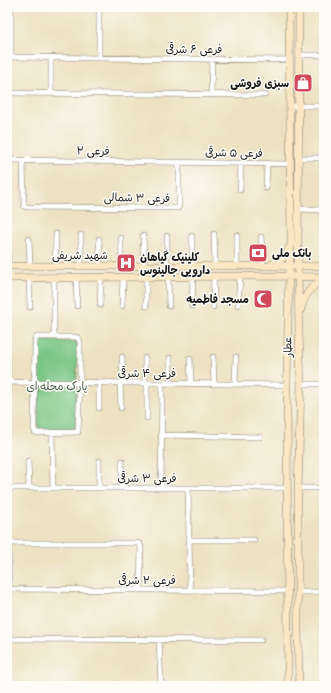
<svg xmlns="http://www.w3.org/2000/svg" width="331" height="693" font-family="Sriracha,'Playpen Sans Arabic',sans-serif">
<style>
.green{fill:#7ac685;stroke:#4b7150}
.lines{fill:none;stroke-linecap:round;stroke-linejoin:round}
.minor-casing{stroke:#847e6e;stroke-width:6}
.secondary-casing{stroke:#847e6e;stroke-width:8}
.minor{stroke:#fff;stroke-width:5}
.secondary{stroke:#fbe7c3;stroke-width:7}
.labels{text-anchor:middle;dominant-baseline:central;stroke-width:3;stroke-linejoin:round;paint-order:stroke}
.street-label{font-size:11px;fill:#1c1c1c;stroke:#fdfcf7}
.poi-label{font-size:11px;font-weight:bold;fill:#1c1c1c;stroke:#fdfcf7;text-anchor:end}
.park-label{font-size:11px;fill:#426046;stroke:#fdfcf7}
</style>
<rect width="100%" height="100%" fill="#fdfcf7"/>
<filter id="ink" filterUnits="userSpaceOnUse"><feTurbulence type="fractalNoise" baseFrequency=".025" numOctaves="2"/><feDisplacementMap in="SourceGraphic" scale="8" xChannelSelector="R" yChannelSelector="G"/><feConvolveMatrix kernelMatrix="1 2 1 2 8 2 1 2 1" color-interpolation-filters="sRGB"/></filter>
<filter id="wash" filterUnits="userSpaceOnUse"><feTurbulence type="fractalNoise" baseFrequency=".012" numOctaves="4" result="noise"/><feDisplacementMap in="SourceGraphic" scale="16" xChannelSelector="R" yChannelSelector="G"/><feGaussianBlur stdDeviation="0.9" result="paint"/><feColorMatrix in="noise" values="0 0 0 0 0 0 0 0 0 0 0 0 0 0 0 0 0 1.4 0 .05"/><feComposite in="paint" operator="in"/></filter>
<g filter="url(#wash)">
<rect width="100%" height="100%" fill="#ede1c1"/>
<!-- green -->
<path class="green" d="M38,340l40,2 -3,87h-37z"/>
</g>
<g filter="url(#ink)">
<g class="lines">
<defs>
<path id="minor" d="M11,7v50
M299,55h25
M7,57l282,3
M51,57v36
M99,58v-51
M7,93l258,2
M211,95l1,-36
M290,106h34
M298,158h26
M7,160l283,4
M23,161l1,43v2l3,1 148,1h3l1,-3v-43
M266,188l1,-25
M240,190l1,-27
M298,209l26,1
M214,234l1,32
M81,235v31
M237,235v31
M7,236l1,30
M143,236l1,30
M192,236v30
M261,237l2,29
M121,238v28
M29,239l1,27
M99,239l1,27
M55,266l1,-32
M167,266v-30
M76,277l1,29
M168,277l1,29
M29,278l1,29
M54,278v59
M7,287v18
M100,305l1,-28
M238,305l2,-29
M122,306l1,-29
M146,306v-29
M192,306l1,-29
M213,307l1,-30
M37,337h39l3,2 1,4v40l-2,49 -39,1 -4,-1 -1,-4 1,-88z
M122,357l1,26
M213,357l1,27
M8,358v50
M145,358v25
M190,359l1,24
M7,382l155,1 125,2
M120,383l1,25
M147,383v35
M170,383v-25
M235,384l1,-27
M301,384h23
M99,408v-25
M52,432l1,56
M162,435l98,2
M28,461l1,27
M99,461v27
M7,488h280
M122,488v-27
M161,488l1,-105
M188,488l2,102
M298,488h26
M189,540h65
M7,589l281,2
M9,589v-44l4,-2h124l3,1 1,4 -1,42
M298,592h26
M7,639l254,1
M159,640l2,46"/>
<path id="secondary" d="M299,7l-1,259 1,69 2,49 -3,104v142l1,56
M272,264c9,-3 14,-7 17,-16
M7,266h317
M7,278l265,-2 52,1
M301,309c3,-13 11,-24 23,-30
M288,686l-1,-301 2,-118 2,-23 -2,-237"/>
</defs>
<!-- minor casing -->
<use href="#minor" class="minor-casing"/>
<!-- secondary casing -->
<use href="#secondary" class="secondary-casing"/>
<!-- minor -->
<use href="#minor" class="minor"/>
<!-- secondary -->
<use href="#secondary" class="secondary"/>
</g>
</g>
<!-- icons -->
<defs>
<symbol id="shop-square" viewBox="-11 -11 22 22"><rect x="-9" y="-9" width="18" height="18" rx="4" fill="#d1495b" stroke="#fdfcf7"/><path d="M-5-2.5h2.3a2.7 3.5 0 0 1 5.4 0H5L5.5 6h-11ZM-1.5-2.5h3a1.5 2.3 0 0 0-3 0Z" fill="#fff"/></symbol>
<symbol id="bank-square" viewBox="-11 -11 22 22"><rect x="-9" y="-9" width="18" height="18" rx="4" fill="#d1495b" stroke="#fdfcf7"/><path d="M-6-4H6V4H-6ZM0-2.3a2.3 2.3 0 1 0 0 4.6a2.3 2.3 0 1 0 0-4.6Z" fill="#fff"/></symbol>
<symbol id="hospital-square" viewBox="-11 -11 22 22"><rect x="-9" y="-9" width="18" height="18" rx="4" fill="#d1495b" stroke="#fdfcf7"/><path d="M-5-5h3v3.5h4V-5h3V5h-3V1.5h-4V5h-3Z" fill="#fff"/></symbol>
<symbol id="mosque-square" viewBox="-11 -11 22 22"><rect x="-9" y="-9" width="18" height="18" rx="4" fill="#d1495b" stroke="#fdfcf7"/><path d="M3.5-4.9A6 6 0 1 0 3.5 4.9A5 5 0 1 1 3.5-4.9Z" fill="#fff"/></symbol>
</defs>
<g fill-rule="evenodd">
<use href="#shop-square" x="292" y="72" width="22" height="22"/>
<use href="#bank-square" x="247" y="242" width="22" height="22"/>
<use href="#hospital-square" x="115" y="252" width="22" height="22"/>
<use href="#mosque-square" x="252" y="288" width="22" height="22"/>
</g>
<g class="labels">
<!-- street labels -->
<g class="street-label">
<text x="194" y="49">فرعی ۶ شرقی</text>
<text transform="translate(93 151) rotate(1)">فرعی ۲</text>
<text transform="translate(234 153) rotate(1)">فرعی ۵ شرقی</text>
<text transform="translate(137 198) rotate(1)">فرعی ۳ شمالی</text>
<text x="80" y="255">شهید شریفی</text>
<text transform="translate(288 347) rotate(-92)">عطار</text>
<text x="147" y="373">فرعی ۴ شرقی</text>
<text x="147" y="478">فرعی ۳ شرقی</text>
<text x="147" y="580">فرعی ۲ شرقی</text>
</g>
<!-- poi labels -->
<g class="poi-label">
<text x="289" y="83">سبزی فروشی</text>
<text x="272" y="253" text-anchor="start">بانک ملی</text>
<text x="140" y="257" text-anchor="start">کلینیک گیاهان<tspan x="140" dy="13">دارویی جالینوس</tspan></text>
<text x="249" y="299">مسجد فاطمیه</text>
</g>
<!-- park labels -->
<g class="park-label">
<text x="57" y="386">پارک محله ای</text>
</g>
</g>
<!-- margin -->
<rect width="331" height="693" fill="none" stroke="#fdfcf7" stroke-width="24"/>
</svg>
